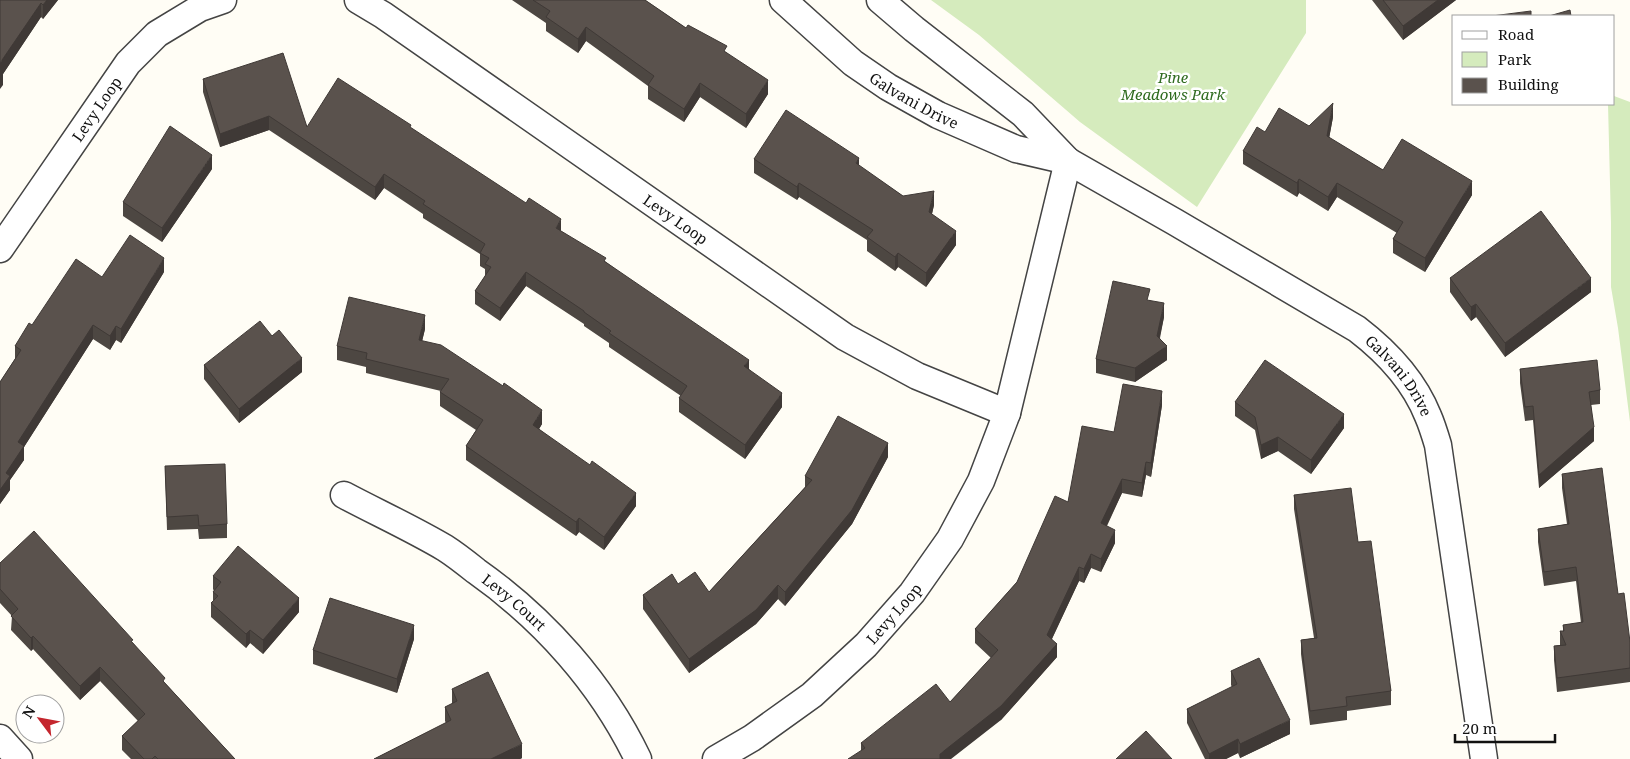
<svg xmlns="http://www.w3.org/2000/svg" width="1630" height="759" font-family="'Noto Serif',serif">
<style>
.green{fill:#d5ebbd}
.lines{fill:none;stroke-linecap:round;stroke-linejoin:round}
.minor-casing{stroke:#444;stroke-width:29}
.minor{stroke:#fff;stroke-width:26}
.wall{fill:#4d4742}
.shaded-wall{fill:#3f3936}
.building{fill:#5a524d;stroke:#3f3936}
.labels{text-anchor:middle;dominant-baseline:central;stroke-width:5;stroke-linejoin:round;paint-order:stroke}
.park-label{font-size:15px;font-style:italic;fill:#2f6b1f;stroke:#fff}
.street-label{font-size:15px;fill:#111;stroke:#fff}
</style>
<rect width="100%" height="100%" fill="#fffdf5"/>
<!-- green -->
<path class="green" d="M931,0h375v33l-109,174 -117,-85 -101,-87z
M1614,96l16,6v320l-12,-94 -7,-41v-64l-3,-119h6z"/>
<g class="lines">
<defs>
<g id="minor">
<path id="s1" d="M358,0l25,15 462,322 72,39 90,37"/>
<path id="s2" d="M783,0l70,63 35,24 50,28 78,34 52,12 107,61 182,107c30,23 57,52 71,87 4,9 7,19 10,29l46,314"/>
<path d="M880,0l34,29 109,85 45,47"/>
<path id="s3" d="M0,249l128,-186 29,-29 43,-26 23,-8"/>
<path id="s4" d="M344,495c34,18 69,34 101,53 11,7 21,15 31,23 68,48 126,113 162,188"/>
<path d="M0,738l19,21"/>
<path id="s5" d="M716,759l36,-21 60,-43 54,-50 46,-52 38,-54 31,-58 26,-68 61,-252"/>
</g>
</defs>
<!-- minor casing -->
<use href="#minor" class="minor-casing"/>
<!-- minor -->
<use href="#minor" class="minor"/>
</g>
<!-- wall -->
<path class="wall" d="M0,0h58l-15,19 -2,-2 -38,57v11z
M512,0h133l41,28 41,25 41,41 -22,34 -46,-31 -16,25 -36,-23v-13l-62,-45 -8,12 -32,-22v-8z
M1372,0h84l-53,40z
M203,79l104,48 104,1 150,103 45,31 143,107 33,38 -37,52 -66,-47v-14l2,-2 -72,-49v-4l-25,-17v-2l-58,-38 -26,35 -25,-17v-13l10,-15v-7l-5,-3v-12l-57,-36v-4l-39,-26 -9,12 -106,-70 -49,17 -17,-55z
M1333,117l-4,21 54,32 89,25 -47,77 -32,-19v-14l4,-6 -60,-36 -9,14 -29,-18 -2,4 -54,-33v-13l22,-19 44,-6z
M754,159l105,7 44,30 31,9 -2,9 24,31 -30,42 -28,-20 -3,4 -28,-20v-11l-68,-43 -2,3 -43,-27z
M212,169l-50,73 -39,-26v-14z
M164,272l-43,71 -5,-3 -6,10 -17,-11 -69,108v13l-14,20v10l-10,14v-122l15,-23v-13l17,-21z
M1450,278l141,14 -86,65 -29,-40 -5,4 -21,-29z
M1150,300l14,17 -4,21 7,22 -32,22 -39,-9v-14z
M425,329l-3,12 120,83 -3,5 97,77 -32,44 -25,-18 -3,4 -110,-76v-14l10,-16 -36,-24v-14l1,-1 -75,-18v-6l-29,-7v-14z
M272,336l30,36 -63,51 -35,-44v-14z
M1520,369l80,21v14l-9,1 3,36 -55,47 -6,-68 -8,1 -5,-38z
M1235,402l109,26 -33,46 -33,-23 -17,8 -6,-29 -20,-14z
M1162,405l-11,72 -5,-2 -4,22 -20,-4 -15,33 8,17 -14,29 -10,-4 -7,15 -5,-2 -27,58 5,18 -56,63 -140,31v-8l89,-41 41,-44 -16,-15v-14l42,-47 51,-80 46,-70z
M888,457l-36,67 -67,82 -7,-7 -22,25 -67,49 -46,-64v-14l35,-11 31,8 96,-105v-11z
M165,466l62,58v14l-28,1 -1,-10 -31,1z
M1562,474l56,120 12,48v40l-73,10 -3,-32v-14l6,-1v-14h3v-6l18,-2 -5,-42 -32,5 -6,-44v-13l29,-5 -5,-36z
M1294,495l64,47 33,149v14l-44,6v9l-37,5 -9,-71v-14l13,-2 -20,-129z
M0,563l133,80 32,40 70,76h-104l-9,-9v-14l16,-15 -38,-40 -20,19 -47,-51 -2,2 -20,-21 1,-14 -12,-13z
M213,576l86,36 -36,42 -13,-11 -4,5 -35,-31v-14l2,-2v-9l1,-1 -1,-2z
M414,639l-17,54 -84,-29v-14z
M1231,671l59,63 -50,24 -2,-5 -12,6h-21l-18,-36v-14l45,-22 -1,-2z
M452,689l70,69 -2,1h-146l72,-36 -1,-2v-14l7,-3z"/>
<!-- shaded-wall -->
<path class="shaded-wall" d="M47,0h11l-15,19v-14z
M1438,0h18l-53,40v-14z
M41,3v14l-38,57v11l-3,4v-26z
M586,27v14l-8,12v-14z
M768,80v14l-22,34v-14z
M700,83v14l-16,25v-13z
M1333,103v14l-6,33v-14z
M269,116v14l-49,17v-13z
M212,155v14l-50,73v-14z
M859,158v14l-3,-9z
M384,174v14l-9,12v-13z
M1299,179v14l-2,4v-14z
M1472,181v14l-47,77v-14z
M799,183v14l-2,3v-13z
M1337,183v14l-9,14v-14z
M934,191v14l-5,21v-14z
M561,219v14l-5,-5z
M956,231v14l-30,42v-14z
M898,253v14l-3,4v-14z
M164,258v14l-43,71v-14z
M526,272v14l-26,35v-13z
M1591,278v14l-86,65v-14z
M1164,303v14l-7,32v-13z
M1476,304v13l-5,4v-14z
M425,315v14l-6,25v-14z
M93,325v14l-69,108v13l-14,20v10l-10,14v-14l18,-48z
M116,326v14l-6,10v-14z
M1167,346v14l-32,22v-14z
M302,358v14l-63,51v-14z
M749,360v13l-5,-7z
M1162,391v14l-11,72v-14z
M782,393v14l-37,52v-14z
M542,410v14l-9,15v-14z
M1344,414v14l-33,46v-14z
M1594,427v14l-55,47v-13z
M1278,437v14l-17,8v-14z
M888,443v14l-36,67 -67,82v-14z
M1146,462v13l-4,22v-14z
M1122,479v14l-21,44v-14z
M636,493v13l-32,44v-13z
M579,518v14l-3,4v-14z
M1115,530v13l-14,29v-13z
M1091,554v14l-7,15v-14z
M1079,567v14l-32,68v-14z
M778,585v14l-22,25 -67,49v-14z
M299,598v14l-36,42v-14z
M414,625v14l-17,54v-14z
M250,630v13l-4,5v-14z
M33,636v13l-2,2v-13z
M1057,644v13l-56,63 -50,39h-11v-5z
M100,667v14l-20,19v-14z
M1290,720v14l-50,24v-14z
M1238,739v14l-12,6h-17v-5z
M522,744v14l-2,1h-29z"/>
<!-- building -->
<path class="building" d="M0,0h47l-4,5 -2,-2 -41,60z
M533,0h112l41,28 2,-3 39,21 -3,5 44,29 -22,34 -46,-31 -16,26 -36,-24 6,-9 -68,-49 -8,12 -32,-22 4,-6z
M1383,0h55l-35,26z
M1570,10l1,6h-22z
M1531,11v5h-39z
M283,53l24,74 31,-49 73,47 -1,2 116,76 3,-5 32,21 -5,9 50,30 -2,3 145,99 -5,6 38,27 -37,52 -66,-47 8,-12 -78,-53 2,-2 -27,-19v-1l-58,-39 -26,36 -25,-17 16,-24 -6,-3 4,-6 -9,-5 5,-9 -62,-40 2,-3 -41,-27 -9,13 -106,-71 -49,18 -17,-55z
M1333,103l-6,33 56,34 19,-31 70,42 -47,77 -32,-19 10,-17 -66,-39 -9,14 -29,-18 -2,4 -54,-32 14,-24 8,5 14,-24 30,18z
M786,110l73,48 -3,5 47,33 31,-5 -5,21 27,19 -30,42 -28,-20 -3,4 -28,-20 6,-7 -74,-47 -2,4 -43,-28z
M170,126l42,29 -50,73 -39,-26z
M1541,211l50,67 -86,65 -29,-39 -5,3 -21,-29z
M130,235l34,23 -43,71 -5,-3 -6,10 -17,-11 -75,117 6,4 -18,27 4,3 -10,14v-108l21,-32 -6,-4 14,-23 3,2 44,-66 26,18z
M1113,281l37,8 -3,11 17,3 -7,33 10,10 -32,22 -39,-9z
M349,297l76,18 -6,25 22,5 62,41 1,-3 38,27 -9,15 57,40 2,-4 44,32 -32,44 -25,-19 -3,4 -110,-76 17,-26 -43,-28 9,-13 -83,-20 1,-6 -30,-7z
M260,321l12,15 7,-6 23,28 -63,51 -35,-44z
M1265,360l79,54 -33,46 -33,-23 -17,8 -6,-28 -20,-15z
M1597,360l3,30 -11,2 5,35 -55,48 -6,-69 -8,1 -5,-38z
M1123,384l39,7 -11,72 -5,-1 -4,21 -20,-4 -21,44 14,7 -14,29 -10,-5 -7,15 -5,-2 -32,68 10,9 -56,62 -61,48v5h-92l17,-11 -4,-5 75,-59 14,18 48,-52 -23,-21 42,-47 38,-86 13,6 14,-76 32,6z
M838,416l50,27 -36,67 -67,82 -7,-7 -22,25 -67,49 -46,-64 29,-21 6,10 17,-12 14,20 103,-112 -7,-4z
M225,464l2,60 -28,2 -1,-11 -31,2 -2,-51z
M1602,468l16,126 6,-1 6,49v26l-73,10 -3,-32 12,-1 -6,-14h4l-1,-6 20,-3 -7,-55 -32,5 -6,-43 31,-5 -7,-50z
M1351,488l7,54 13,-1 20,150 -45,6 1,9 -37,5 -9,-71 16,-2 -23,-143z
M34,531l99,109 -2,1 34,37 -2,3 72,78h-77l-3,-3 -3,3h-8l-22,-23 23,-22 -45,-47 -20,19 -47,-50 -2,2 -20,-22 7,-7 -18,-20v-26z
M238,546l61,52 -36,42 -13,-10 -4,4 -35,-31 7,-7 -5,-4 8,-10 -8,-6z
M330,598l84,27 -17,54 -84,-29z
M1259,658l31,62 -50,24 -2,-5 -29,15 -22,-45 50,-25 -6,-13z
M488,672l34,72 -31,15h-117l77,-39 -6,-13 12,-6 -5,-12z
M1146,731l26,28h-56z"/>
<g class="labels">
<!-- park labels -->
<g class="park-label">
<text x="1173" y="77">Pine<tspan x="1173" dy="17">Meadows Park</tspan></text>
</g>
<!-- street labels -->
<g class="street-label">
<text stroke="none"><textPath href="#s2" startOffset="166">Galvani Drive</textPath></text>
<text stroke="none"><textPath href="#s3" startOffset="170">Levy Loop</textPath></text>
<text stroke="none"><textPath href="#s1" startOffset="386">Levy Loop</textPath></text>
<text stroke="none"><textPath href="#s2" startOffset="730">Galvani Drive</textPath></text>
<text stroke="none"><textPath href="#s4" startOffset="202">Levy Court</textPath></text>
<text stroke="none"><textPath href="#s5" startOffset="231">Levy Loop</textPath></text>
</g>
</g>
<!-- legend -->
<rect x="1452" y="15" width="162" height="90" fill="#ffffff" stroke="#a0a0a0"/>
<rect x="1462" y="31" width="25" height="8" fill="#ffffff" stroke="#a0a0a0"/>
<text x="1498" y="40" font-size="15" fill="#111111">Road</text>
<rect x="1462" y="52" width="25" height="15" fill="#d5ebbd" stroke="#a0a0a0"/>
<text x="1498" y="65" font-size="15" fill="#111111">Park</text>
<rect x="1462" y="78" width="25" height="15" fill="#5a524d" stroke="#a0a0a0"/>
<text x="1498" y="90" font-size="15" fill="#111111">Building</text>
<!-- north arrow -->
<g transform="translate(40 719) rotate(302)"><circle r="24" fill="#ffffff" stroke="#a0a0a0"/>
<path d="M0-4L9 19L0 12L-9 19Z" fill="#c4262e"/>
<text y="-8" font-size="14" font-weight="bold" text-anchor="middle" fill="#111111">N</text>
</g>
<!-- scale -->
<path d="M1455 734v8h100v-8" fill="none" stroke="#111111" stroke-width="2.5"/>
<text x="1462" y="734" font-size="15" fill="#111111" stroke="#ffffff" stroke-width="4" paint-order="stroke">20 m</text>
</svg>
